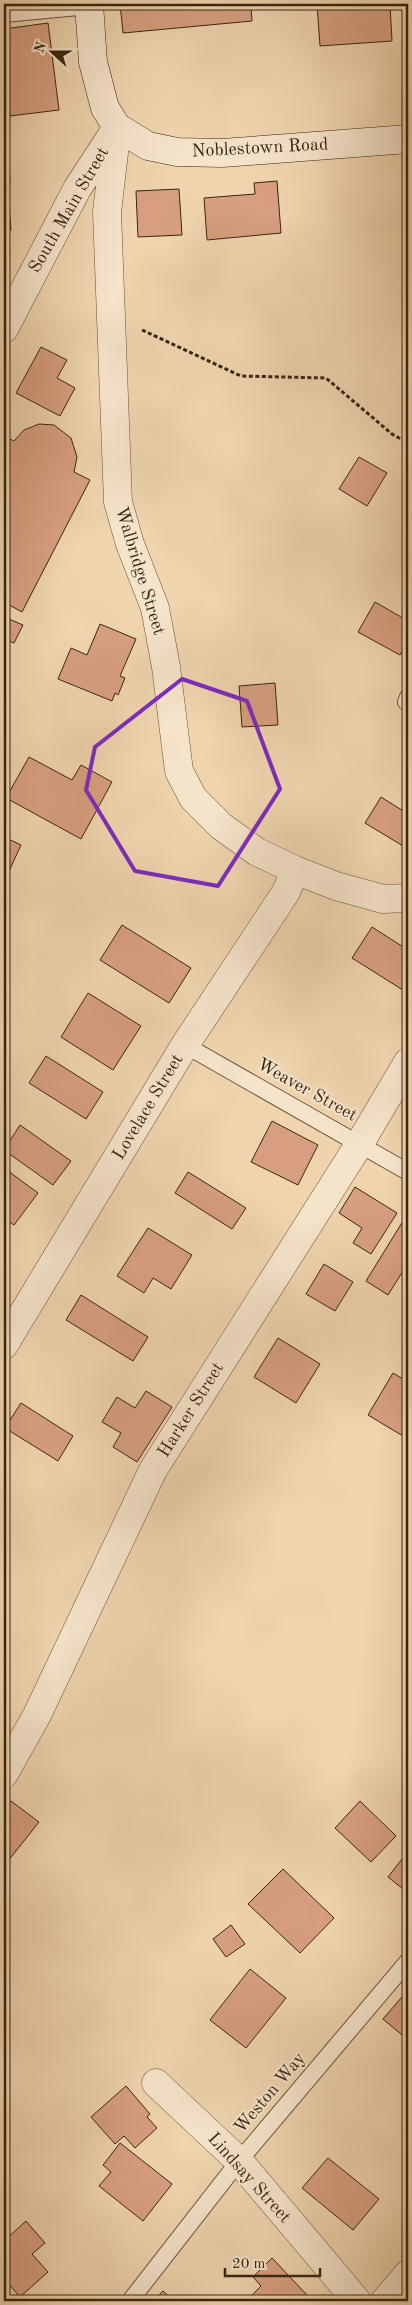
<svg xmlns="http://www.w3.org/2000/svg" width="412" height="2305" font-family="'Old Standard TT',serif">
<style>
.building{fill:#d79f7f;stroke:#382511}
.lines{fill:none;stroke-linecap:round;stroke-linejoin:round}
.service-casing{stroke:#665138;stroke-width:18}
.minor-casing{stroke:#665138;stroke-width:29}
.secondary-casing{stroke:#382511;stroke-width:29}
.path{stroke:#382511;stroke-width:3;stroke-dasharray:4 2.5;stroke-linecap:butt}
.service{stroke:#f5e3ca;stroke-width:16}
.minor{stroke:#f5e3ca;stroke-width:28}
.secondary{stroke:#f5e3ca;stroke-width:28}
.marked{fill:none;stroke:#7b2cbf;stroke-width:4;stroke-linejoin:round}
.labels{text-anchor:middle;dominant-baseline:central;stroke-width:4;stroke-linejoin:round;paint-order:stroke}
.street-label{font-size:18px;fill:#382511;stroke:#f5e3ca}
</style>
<rect width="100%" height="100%" fill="#efd4ae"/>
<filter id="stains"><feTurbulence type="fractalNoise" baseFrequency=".004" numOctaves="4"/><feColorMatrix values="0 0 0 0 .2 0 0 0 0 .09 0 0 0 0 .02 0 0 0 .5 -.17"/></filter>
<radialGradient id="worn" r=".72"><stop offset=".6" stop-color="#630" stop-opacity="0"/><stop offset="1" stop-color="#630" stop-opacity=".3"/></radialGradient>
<!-- building -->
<path class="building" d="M120,4h131l1,17 -129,12z
M317,4h73l2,37 -72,5z
M48,23l11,87 -49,6 -6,-49v-38z
M8,152l2,31 -6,1v-31z
M277,181l4,52 -74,7 -3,-42 51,-4 -1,-11z
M179,189l3,46 -44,2 -2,-46z
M4,193h4l3,37 -7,1z
M41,347l26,13 -10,18 18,10 -15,28 -44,-23z
M39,424l15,1 17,13 6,19 -3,15 16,8 -68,132 -18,-10v-166l10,5 10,-11z
M359,457l28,16 -20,33 -28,-17z
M375,602l33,19v20l-8,14 -42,-23z
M4,617l19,8 -9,18 -10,-4z
M100,624l36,15 -16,37 5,2 -7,17 -3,-2 -3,8 -54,-22 13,-31 16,7z
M275,683l3,42 -36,2 -3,-41z
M29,757l43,23 9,-15 31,17 -31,57 -75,-41z
M381,797l27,17v35l-43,-26z
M4,837l17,8 -17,37z
M122,925l69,43 -22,35 -69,-43z
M372,927l36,23v39l-2,3 -54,-34z
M88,993l53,33 -28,44 -52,-33z
M46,1056l57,36 -17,27 -57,-36z
M272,1121l46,24 -20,40 -47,-23z
M20,1125l51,36 -18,24 -49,-35z
M4,1168l34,25 -24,32 -10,-7z
M188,1172l58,36 -14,21 -57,-36z
M355,1187l42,26 -26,41 -18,-11 9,-15 -23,-15z
M408,1213v50l-20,32 -22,-14z
M148,1228l44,27 -21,34 -18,-11 -9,15 -27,-17z
M324,1264l29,18 -18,29 -29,-17z
M81,1295l67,42 -15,24 -67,-41z
M278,1338l42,26 -24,39 -42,-26z
M393,1373l15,9v46l-5,8 -35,-21z
M146,1391l26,16 -35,55 -24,-15 8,-14 -19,-11 15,-25 18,11z
M21,1403l52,33 -15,25 -53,-33z
M11,1801l28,21 -35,44v-56z
M360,1801l36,35 -25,26 -36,-34z
M402,1859l6,4v30l-20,-16z
M283,1869l51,49 -34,35 -52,-49z
M231,1925l14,19 -19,13 -13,-18z
M250,1969l36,29 -40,50 -36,-28z
M408,1990v50l-25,-21z
M126,2086l24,28 -3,3 10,11 -22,20 -11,-12 -9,8 -24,-27z
M120,2143l52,41 -29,37 -44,-35 12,-14 -8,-7z
M328,2158l51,41 -26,31 -51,-42z
M26,2221l19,22 -13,11 16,18 -28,25 -16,-18v-38z
M272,2258l36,38 -5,5h-57l15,-15 -8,-9z
M163,2291l11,10h-21z"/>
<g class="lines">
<defs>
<path id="service" d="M4,14l85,-8
M406,702l2,-5
M185,1045l223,127
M130,2301l109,-140 169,-200"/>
<path id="minor" d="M117,127l-10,85 11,290 12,42 25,64 11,59 13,104 14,27 28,28 36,26 38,18 41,16 47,13 25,-1
M4,329l73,-140 37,-57
M4,1345l181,-300 101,-153 9,-22
M4,1774l33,-59 116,-245 207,-327 48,-81
M156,2083l83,78 118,140
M385,2301l23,-27"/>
<path id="secondary" d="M89,4l4,58 12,46 12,19 31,19 29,6 45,1 186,-14"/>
</defs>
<!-- service casing -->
<use href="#service" class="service-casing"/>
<!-- minor casing -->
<use href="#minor" class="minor-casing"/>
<!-- secondary casing -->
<use href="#secondary" class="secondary-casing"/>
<!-- path -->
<path class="path" d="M142,330l99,46 85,2 66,56 16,9"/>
<!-- service -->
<use href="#service" class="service"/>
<!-- minor -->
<use href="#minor" class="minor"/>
<!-- secondary -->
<use href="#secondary" class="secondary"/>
</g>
<!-- marked area -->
<path class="marked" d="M182,679l65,22 33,88 -62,97 -83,-15 -49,-81 9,-43z"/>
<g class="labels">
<!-- street labels -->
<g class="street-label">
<text transform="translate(260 148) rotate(-3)">Noblestown Road</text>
<text transform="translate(69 210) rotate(-60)">South Main Street</text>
<text transform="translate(140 571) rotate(73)">Walbridge Street</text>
<text transform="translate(307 1090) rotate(29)">Weaver Street</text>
<text transform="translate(148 1107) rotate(-59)">Lovelace Street</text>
<text transform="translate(191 1410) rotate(-58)">Harker Street</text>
<text transform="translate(270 2093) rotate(-50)">Weston Way</text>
<text transform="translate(249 2178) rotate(48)">Lindsay Street</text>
</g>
</g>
<!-- margin -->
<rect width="412" height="2305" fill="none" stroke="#efd4ae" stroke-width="20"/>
<rect x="5" y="5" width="402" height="2295" fill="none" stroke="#382511" stroke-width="2.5"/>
<rect x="10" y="10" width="392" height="2285" fill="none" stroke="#382511"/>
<!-- north arrow -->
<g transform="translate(52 52) rotate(291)" stroke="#f5e3ca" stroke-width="4" paint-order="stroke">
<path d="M0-4L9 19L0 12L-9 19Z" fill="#382511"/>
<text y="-8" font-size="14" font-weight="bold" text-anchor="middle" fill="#382511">N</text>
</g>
<!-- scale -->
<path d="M225 2268v8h95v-8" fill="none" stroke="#382511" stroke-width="2.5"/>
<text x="232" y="2268" font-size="15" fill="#382511" stroke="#f5e3ca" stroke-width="4" paint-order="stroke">20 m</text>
<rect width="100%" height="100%" filter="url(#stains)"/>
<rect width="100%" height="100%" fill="url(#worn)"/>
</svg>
